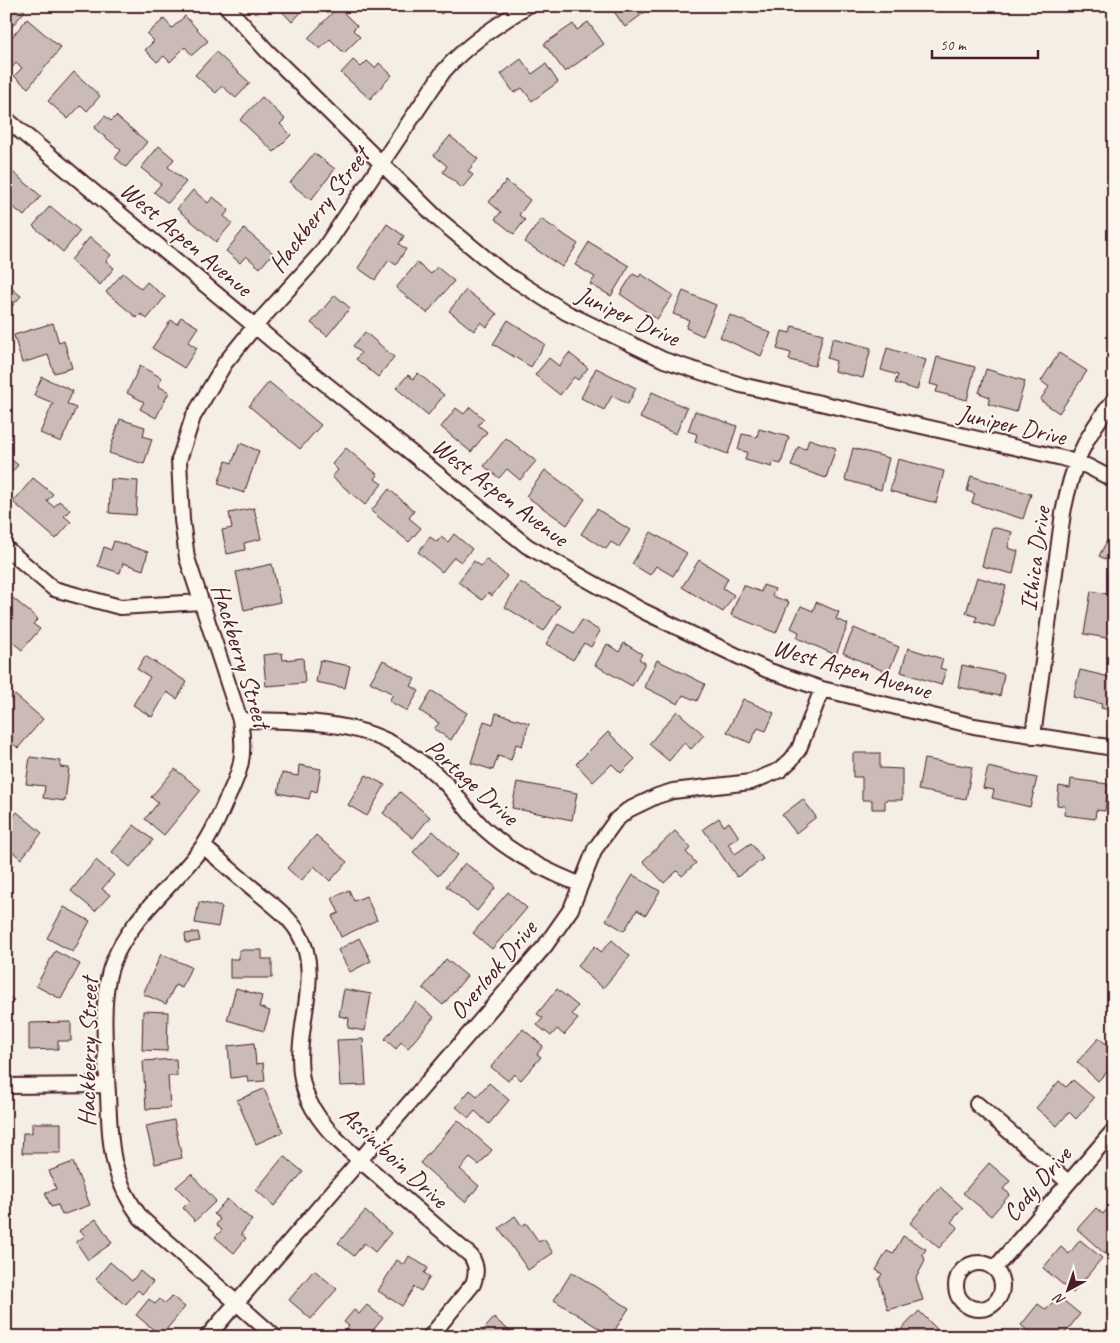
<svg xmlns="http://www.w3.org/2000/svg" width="1120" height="1343" font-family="Caveat,sans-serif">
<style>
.building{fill:#cabbb6;stroke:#4a1f2b}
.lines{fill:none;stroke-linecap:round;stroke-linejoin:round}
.street-casing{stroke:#4a1f2b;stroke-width:18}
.street{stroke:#fbf7ec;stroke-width:14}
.labels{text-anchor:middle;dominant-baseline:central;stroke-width:4;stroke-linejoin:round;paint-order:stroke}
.street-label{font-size:25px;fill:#4a1f2b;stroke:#fbf7ec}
</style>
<rect width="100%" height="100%" fill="#f4eee4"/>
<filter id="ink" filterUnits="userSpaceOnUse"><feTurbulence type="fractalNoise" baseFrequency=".02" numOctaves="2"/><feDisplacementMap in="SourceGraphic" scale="10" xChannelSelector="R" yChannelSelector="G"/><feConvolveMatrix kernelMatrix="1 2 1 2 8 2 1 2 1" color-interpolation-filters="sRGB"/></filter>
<g filter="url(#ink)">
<!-- building -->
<path class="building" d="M6,6h13l6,5 -19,22z
M277,6h30l-15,16z
M435,6h16l-10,8z
M610,6h43l-28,21z
M338,7l19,19 -4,4 7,7 -16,16 -14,-14 -10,10 -12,-11z
M185,16l23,25 -16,14 -7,-8 -15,15 -6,-6 -7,6 -12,-12 9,-9 -7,-7 17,-15 8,9z
M27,19l34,29 -33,40 -14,-12 8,-8 -6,-5 -7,8 -3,-2v-25z
M588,22l16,22 -39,28 -21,-28 29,-20 4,6z
M216,52l34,31 -14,15 -14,-12 -6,7 -21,-18z
M521,59l11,15 14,-10 12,18 -26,19 -10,-13 -8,5 -13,-19z
M353,60l8,7 6,-6 8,7 4,-5 13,12 -22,24 -29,-26z
M74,72l26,24 -13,15 -6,-6 -13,14 -20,-18z
M262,97l23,22 -5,5 11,11 -17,17 -34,-32z
M105,116l6,5 5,-5 31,26 -21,25 -11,-9 6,-8 -27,-22z
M450,136l28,23 -10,12 5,4 -11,13 -19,-16 4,-6 -13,-11z
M159,146l15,13 -6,8 18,15 -18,21 -14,-11 7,-8 -20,-16z
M314,153l21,16 -24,31 -21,-17z
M9,169l32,27 -17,20 -18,-15v-28z
M506,181l24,19 -11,15 6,5 -11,14 -19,-15 6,-7 -12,-10z
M193,190l15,13 5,-6 16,13 -5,6 8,7 -16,19 -39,-33z
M50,206l30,25 -17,21 -30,-26z
M541,219l37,25 -16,23 -37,-25z
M387,224l17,12 -5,8 7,5 -10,16 -7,-5 -14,20 -17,-12z
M244,229l29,24 -13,15 -14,-12 -6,7 -14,-12z
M90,237l21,18 -5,6 8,7 -14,17 -29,-25z
M589,242l40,24 -18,30 -21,-12 5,-7 -20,-12z
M417,263l14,11 6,-7 17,14 -27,32 -31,-25z
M123,273l18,16 6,-7 18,15 -18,22 -6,-5 -4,4 -31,-26z
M633,274l6,3 2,-3 32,21 -16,24 -37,-25z
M6,284l15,12 -15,17z
M466,290l31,24 -10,13 -6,-5 -7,9 -25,-20z
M683,291l33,14 -13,31 -17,-8 3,-8 -16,-6z
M335,295l15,13 -23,28 -16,-13z
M730,315l41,18 -10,23 -41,-19z
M181,317l17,10 -10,15 9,6 -13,20 -32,-20 19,-28 6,4z
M508,320l37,24 -14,23 -38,-23z
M53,323l6,20 5,-2 8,27 -18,5 -6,-18 -26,8 -8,-28z
M792,326l31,8 -8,32 -26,-6 2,-7 -14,-4 5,-18 8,2z
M365,332l29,25 -16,20 -22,-18 5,-6 -8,-7z
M833,338l38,10 -8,30 -29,-7 2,-10 -9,-3z
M887,348l39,12 -9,30 -22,-7 3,-8 -17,-5z
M569,353l19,15 -10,12 -4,-3 -14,18 -25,-20 14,-17 10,8z
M1059,353l28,18 -28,42 -19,-13 9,-13 -8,-6z
M937,357l38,10 -8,33 -31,-8 2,-6 -8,-2z
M140,366l22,12 -4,8 11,6 -13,26 -16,-9 4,-7 -17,-9z
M596,368l40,20 -8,16 -16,-8 -8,14 -23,-12z
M986,369l39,12 -9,31 -28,-8 2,-7 -11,-4z
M418,373l26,22 -16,20 -32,-27 12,-13 5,4z
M42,377l31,14 -6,13 9,4 -15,34 -21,-9 13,-30 -19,-8z
M269,382l52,43 -21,24 -51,-43z
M652,392l35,16 -11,26 -36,-16z
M470,407l14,12 -6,6 9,7 -16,20 -30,-25 15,-19 8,6z
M695,411l42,15 -9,28 -33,-12 2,-8 -9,-3z
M120,419l25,8 -2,9 9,3 -8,25 -35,-11z
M759,429l30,8 -8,27 -8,-2 -1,5 -27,-7 2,-8 -9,-2 4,-16 15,3z
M506,438l30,23 -16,19 -13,-11 -8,9 -15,-12z
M809,439l27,9 -10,30 -35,-12 7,-19 8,2z
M240,443l19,8 -15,42 -26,-9 8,-23 6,2z
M346,448l32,27 -3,4 7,5 -17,21 -33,-28 6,-7 -6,-6z
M853,448l36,10 -8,32 -36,-10z
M6,455l12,10 -12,14z
M898,459l46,12 -8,32 -46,-12z
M545,470l40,29 -18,26 -41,-29z
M971,476l60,18 -8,25 -51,-16 3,-9 -8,-3z
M33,478l20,16 -6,7 7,6 5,-6 11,9 -6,6 7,6 -15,17 -43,-37z
M111,479l27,2 -2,34 -27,-2z
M389,489l25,22 -5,7 12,10 -12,14 -38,-31z
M254,508l7,31 -17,4 1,7 -18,4 -5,-24 10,-2 -3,-15z
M597,509l33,21 -11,17 -8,-5 -5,7 -25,-15z
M992,527l20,5 -4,16 10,3 -5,23 -31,-8z
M651,532l36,21 -14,23 -17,-10 -6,9 -18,-11z
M454,534l18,15 -11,13 -7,-5 -12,15 -24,-20 12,-15 7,5 4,-5 7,5z
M1108,539l6,3v22l-15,-8z
M114,541l34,11 -5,18 -20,-7 -3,10 -22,-7 6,-19 7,3z
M486,559l21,17 -15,20 -4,-3 -6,7 -24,-18 16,-21 7,5z
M699,560l29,18 -5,10 11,7 -11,17 -41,-25z
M272,564l8,38 -36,8 -8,-38z
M977,577l29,9 -12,41 -19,-6 2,-4 -11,-4z
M520,582l40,24 -16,25 -39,-24z
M743,585l18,7 2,-7 12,4 -3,7 17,6 -13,31 -45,-18z
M1091,591l23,4v32l-1,3 -5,-1 -1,9 -23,-4z
M8,594l30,25 -5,5 7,5 -18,21 -16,-13v-40z
M816,602l23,10 -3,7 12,5 -12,31 -39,-17 2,-6 -8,-4 10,-22 12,5z
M582,620l18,11 -9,16 -7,-4 -11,17 -27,-16 12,-20 16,9z
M854,628l45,19 -11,26 -45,-20z
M624,643l18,11 -3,5 6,4 -13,23 -37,-21 12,-21 12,8z
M908,648l35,11 -3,9 6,2 -5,15 -40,-13z
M282,653l1,7 20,-2 2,25 -39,3 -3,-31z
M145,656l42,26 -10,17 -10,-7 -15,25 -19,-12 17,-28 -13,-8z
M320,660l30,6 -5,22 -29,-6z
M383,660l32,19 -4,7 8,5 -12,20 -18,-10 4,-7 -23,-12z
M657,660l48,24 -8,17 -14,-6 -5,9 -34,-17z
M962,665l42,9 -4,22 -42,-9z
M1080,670l34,8v33l-13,-3 1,-4 -29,-7z
M432,691l35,22 -16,27 -17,-11 5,-6 -19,-12z
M15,695l28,24 -25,29 -12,-10v-7l4,-4 -4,-3v-19z
M743,699l31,14 -8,18 -8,-3 -8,15 -23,-11z
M677,711l27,24 -13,14 -7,-6 -15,18 -20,-17z
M496,713l33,10 -7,23 -6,-2 -5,16 -13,-4 -5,14 -22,-7 13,-42 9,3z
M608,732l27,27 -14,14 -9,-9 -19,18 -17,-18z
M853,753h27v15l22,1v31h-17v9h-13v-9h-10v-23h-9z
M30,757l31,4 -1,6 9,1 -4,33 -22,-3 2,-12 -19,-2z
M924,759l48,8 -6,32 -48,-9z
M299,765l22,4 -4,23 -6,-2 -2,9 -31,-6 4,-20 16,3z
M988,767l49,11 -7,29 -38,-9 2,-8 -11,-2z
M175,769l26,21 -37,45 -19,-16 13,-16 -7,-6z
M366,775l19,10 -18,31 -19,-11z
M1071,779l37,5 -3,27 -9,-1 -1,9 -31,-4 1,-9 -8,-1 2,-19 11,2z
M517,782l60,11 -5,27 -60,-12z
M400,792l30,25 -17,21 -30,-25z
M803,799l13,18 -20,16 -14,-18z
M17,812l25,21 -21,26 -15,-13v-8l3,-3 -3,-3v-7z
M719,818l5,8 5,-4 10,15 -11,7 7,10 16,-11 12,16 -26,18 -34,-48z
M134,825l19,15 -23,27 -18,-15z
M433,831l25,24 -20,21 -25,-24z
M675,831l16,17 -5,4 10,11 -14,13 -5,-5 -13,12 -21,-22z
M316,835l31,27 -17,19 -16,-15 -13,15 -14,-13z
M96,860l18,15 -12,14 8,6 -15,16 -24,-20z
M465,863l31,24 -19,24 -31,-25z
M633,875l27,16 -14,24 -9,-5 -13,21 -18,-11z
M349,890l5,11 12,-5 11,24 -36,17 -9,-21 7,-3 -7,-15z
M508,892l19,16 -35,41 -19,-16z
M199,902l23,5 -4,20 -23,-4z
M64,907l26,14 -17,31 -26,-14z
M198,932l2,9 -14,2 -1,-9z
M359,938l12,23 -21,11 -12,-22z
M612,940l18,16 -27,32 -26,-22 18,-20 6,6z
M239,950h23v9h10v19h-42v-19h9z
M55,951l25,13 -19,35 -25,-13z
M161,954l30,13 -9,21 -7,-3 -9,19 -23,-10z
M446,959l21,17 -24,29 -20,-17z
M236,988l26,8 -3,11 11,4 -6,20 -37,-11z
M344,989l27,5 -6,37 -17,-3 1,-10 -10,-2z
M557,989l21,17 -6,8 6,5 -14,16 -7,-6 -6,7 -14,-11 6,-7 -6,-4z
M6,994l8,6 -8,9z
M416,1002l18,15 -26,31 -7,-6 -5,7 -11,-10z
M143,1011l25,1 -1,39 -25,-1z
M71,1022v19h-13v8l-29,1v-27z
M523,1029l20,17 -6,8 4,3 -20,23 -7,-6 -6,7 -17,-14z
M1112,1037l2,2v37l-7,-4 -9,9 -21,-19 22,-24 7,6z
M363,1039l3,46 -26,1 -3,-46z
M254,1043l2,21 7,-1 2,18 -17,1 -1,-6 -16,2 -3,-32z
M176,1059l1,17h-9l2,32 -24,1 -3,-48z
M1073,1080l21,18 -18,21 -7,-7 -12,14 -21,-18 23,-27 7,6z
M489,1083l20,17 -20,24 -14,-13 -6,7 -13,-11 14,-17 7,6z
M264,1089l19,43 -27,12 -19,-44z
M174,1120l8,38 -27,6 -9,-38z
M458,1120l34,30 -13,15 -9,-7 -10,11 19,17 -14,16 -45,-39z
M32,1123h29v30h-39l1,-20h9z
M284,1156l19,16 -29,34 -18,-16z
M73,1162l17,43 -28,10 -4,-10 -7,2 -6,-14 11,-4 -7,-18z
M989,1163l21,18 -7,8 7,5 -19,22 -28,-23z
M191,1174l25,27 -21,20 -12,-13 7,-7 -14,-14z
M940,1187l23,21 -12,14 7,5 -19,21 -29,-25z
M227,1199l25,21 -11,14 5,4 -12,15 -19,-16 7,-7 -6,-5 4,-6 -6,-5z
M1111,1204l3,2v38l-9,10 -28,-25 19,-21 7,6z
M365,1211l26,22 -16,19 -11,-9 -10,13 -16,-13z
M515,1216l7,10 4,-3 13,19 5,-3 9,14 -25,17 -29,-42z
M96,1219l16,24 -24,17 -12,-18 9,-6 -5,-6z
M903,1236l23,13 -3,5 2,7 -9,17 7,22 -35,10 -9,-31 3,-5 -6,-4 11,-19 6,3z
M1080,1240l22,18 -29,35 -30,-25 18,-21 8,7z
M409,1256l19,12 -4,5 6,4 -9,14 -7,-4 -12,19 -24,-15 19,-31 7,5z
M110,1262l22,19 8,-10 13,11 -11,12 -4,-4 -13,15 -29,-26z
M314,1270l23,19 -26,30 -22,-19z
M572,1272l57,36 -18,28 -57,-36z
M172,1296l13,11 -24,29 -25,-21 13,-16 6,5 5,-5 5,5z
M1058,1296l22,18 -18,23h-27l-14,-12 17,-21 8,6z
M367,1305l16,13 -12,15 4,4h-35l9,-11 -5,-4 10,-12 5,4z
M919,1311l22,22 -3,4h-44z
M494,1318l23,19h-40z"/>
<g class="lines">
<defs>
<path id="street" d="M226,6l41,45 170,167 64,53 66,42 97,47 77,25 321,73 25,8 27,14
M6,119l280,233 241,194 116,65 124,59 55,19 152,37 140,22
M6,548l48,41 66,18 81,-5
M240,720c50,1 107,-1 153,24 19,11 39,25 54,41 14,15 25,33 40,46 27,24 59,40 92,53
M1033,736l30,-223c9,-47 21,-76 51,-113
M203,846c19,16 38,33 58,49 13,11 28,22 37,37 30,49 -15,112 10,167 16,35 49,58 77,83 28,24 57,49 86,74 6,10 6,17 2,28l-43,53
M6,1086l101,-1
M977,1104l91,78
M956 1286a23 23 0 1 1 46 0a23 23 0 1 1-46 0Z
M995,1268l119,-138
M207,1337l338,-391 26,-37 24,-60 21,-29 12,-10 29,-14 16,-5 78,-9 29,-12 11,-10 8,-11 23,-60
M275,1337l-134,-119c-31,-41 -31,-75 -33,-124 -2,-36 -9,-99 5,-132 18,-46 61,-76 90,-116 9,-12 16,-29 22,-43 16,-32 21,-47 15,-83l-53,-162 -5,-38 -3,-60 14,-43 32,-54 30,-37 66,-73 122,-181c24,-28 53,-46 84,-66"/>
</defs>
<!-- street casing -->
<use href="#street" class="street-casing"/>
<!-- street -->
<use href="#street" class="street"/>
</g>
</g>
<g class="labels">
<!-- street labels -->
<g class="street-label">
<text transform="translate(319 210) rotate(-53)">Hackberry Street</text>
<text transform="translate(186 239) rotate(40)">West Aspen Avenue</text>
<text transform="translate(628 316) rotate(25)">Juniper Drive</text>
<text transform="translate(1012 425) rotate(13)">Juniper Drive</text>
<text transform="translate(500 492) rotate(37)">West Aspen Avenue</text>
<text transform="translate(1035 559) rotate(-82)">Ithica Drive</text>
<text transform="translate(241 656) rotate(73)">Hackberry Street</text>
<text transform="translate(852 669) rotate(16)">West Aspen Avenue</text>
<text transform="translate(472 782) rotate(42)">Portage Drive</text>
<text transform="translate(493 970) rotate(-50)">Overlook Drive</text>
<text transform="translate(88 1052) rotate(-89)">Hackberry Street</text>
<text transform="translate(394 1157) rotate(43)">Assiniboin Drive</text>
<text transform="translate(1037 1184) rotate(-49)">Cody Drive</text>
</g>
</g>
<!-- margin -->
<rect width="1120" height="1343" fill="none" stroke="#fbf7ec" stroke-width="25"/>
<rect x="12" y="12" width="1095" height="1318" fill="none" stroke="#4a1f2b" stroke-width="2" filter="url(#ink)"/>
<!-- north arrow -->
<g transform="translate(1068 1290) rotate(220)" stroke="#fbf7ec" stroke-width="4" paint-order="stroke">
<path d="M0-4L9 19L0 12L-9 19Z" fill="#4a1f2b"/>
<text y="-8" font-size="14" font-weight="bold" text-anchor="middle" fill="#4a1f2b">N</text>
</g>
<!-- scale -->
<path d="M932 50v8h106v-8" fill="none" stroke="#4a1f2b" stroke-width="2.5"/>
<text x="940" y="50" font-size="15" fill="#4a1f2b" stroke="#fbf7ec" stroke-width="4" paint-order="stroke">50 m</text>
</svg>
